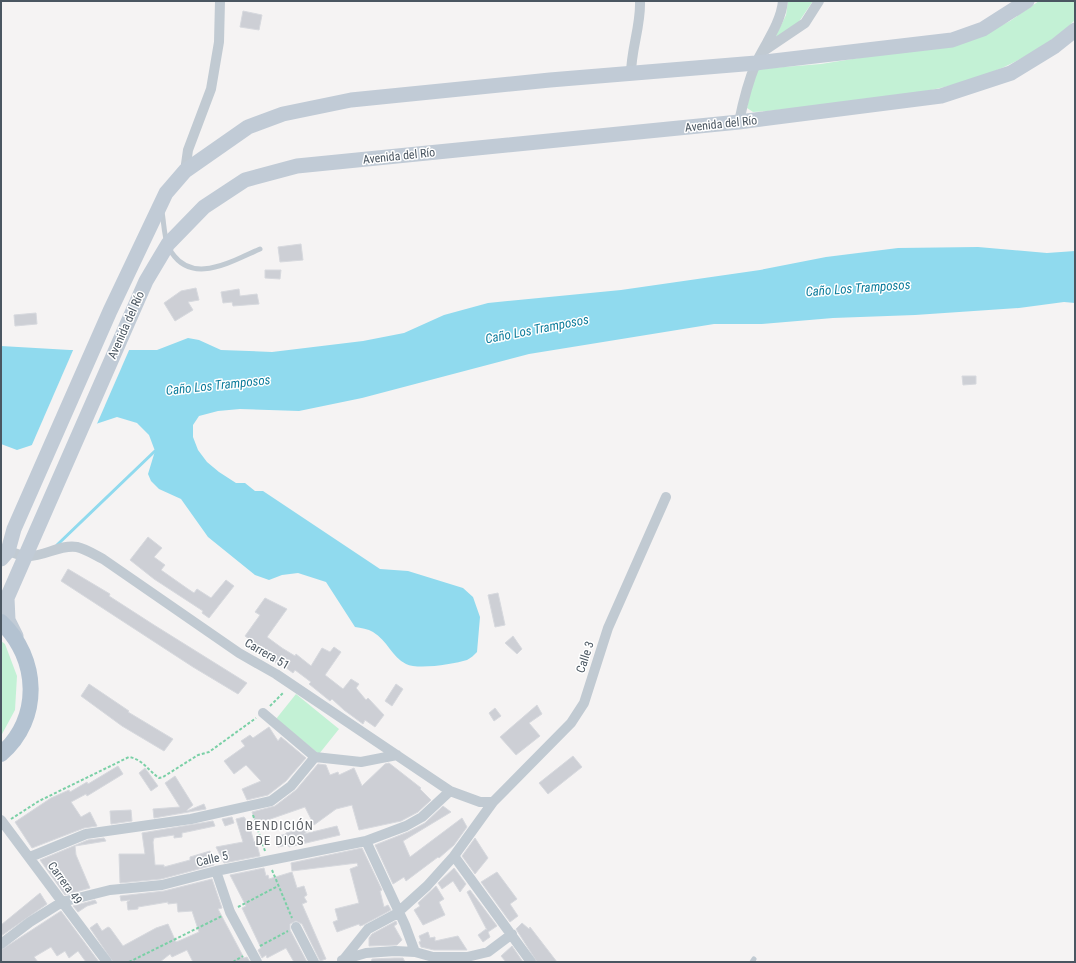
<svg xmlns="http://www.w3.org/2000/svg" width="1076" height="963" font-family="'Roboto Condensed',sans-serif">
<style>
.green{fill:#c3f1d5}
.water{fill:#90daee}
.pier{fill:#f5f3f3}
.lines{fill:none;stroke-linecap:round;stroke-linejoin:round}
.stream{stroke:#90daee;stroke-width:3}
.building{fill:#cdcfd5;stroke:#d7d9de}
.path{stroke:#7ad0a6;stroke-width:2;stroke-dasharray:3 2;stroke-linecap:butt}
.service{stroke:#c1cad2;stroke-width:5}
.minor{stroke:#c1cad2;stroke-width:10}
.secondary{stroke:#c1cbd6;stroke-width:15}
.primary{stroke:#b3c2d1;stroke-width:16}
.labels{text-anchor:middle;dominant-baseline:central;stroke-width:3;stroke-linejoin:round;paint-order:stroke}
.street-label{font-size:12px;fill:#4a5661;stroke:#fff}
.water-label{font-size:13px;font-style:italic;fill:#0c7c9b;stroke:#fff}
.neighbourhood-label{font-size:13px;letter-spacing:1px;fill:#5f6368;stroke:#fff}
</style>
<rect width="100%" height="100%" fill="#f5f3f3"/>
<!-- green -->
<path class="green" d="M788,1h25l-17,25 -23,16 13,-27z
M1039,1h36v19c-11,12 -25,21 -39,30 -79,49 -177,50 -268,61l-15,1 -6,-4 7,-37 6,-2 61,-5 151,-24 38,-19z
M1,641l4,3 12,32 -2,34 -14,26z
M296,694l43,35 -20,25 -43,-35z"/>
<!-- water -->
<path class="water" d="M978,247l69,6 28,-2v52l-11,-1 -45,6 -104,7 -82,3 -71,6h-48l-185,30 -167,44 -63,13 -59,-2 -22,2 -19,5 -6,9v12l5,13 9,12 12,10 17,11h9l10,8h8l117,78 28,2 55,17 10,9 7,20 -3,35c-3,3 -6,6 -10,8 -13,4 -49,10 -61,4 -14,-7 -19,-24 -33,-32 -5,-3 -12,-4 -18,-5l-29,-45 -28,-9 -16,2 -13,5 -14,-5 -47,-38 -27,-38 -22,-10 -8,-8 -3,-7 7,-23 -6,-16 -12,-12 -20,-6 -100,33 -16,-6v-98l69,4h87l31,-12 11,2 22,10 51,2 91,-11 41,-8 40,-18 44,-12 133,-13 139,-20 66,-13 72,-9z"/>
<!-- pier -->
<path class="pier" d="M74,348h56l-34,78 -65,21z"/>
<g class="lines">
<!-- stream -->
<path class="stream" d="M57,545l98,-94"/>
</g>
<!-- building -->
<path class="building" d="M243,11l19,4 -3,15 -19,-3z
M301,244l2,16 -23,2 -2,-15z
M265,270h16l-1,9 -15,-1z
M196,288l3,12 -11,2 5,8 -18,11 -11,-18 17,-12z
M239,289l1,7 17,-2 2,10 -26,2 -1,-4 -9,1 -2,-11z
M36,313l1,11 -22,2 -1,-11z
M962,376h14v8l-13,1z
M148,537l14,11 -8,9 11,8 -4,5 27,19 6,4 3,-4 14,9 15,-18 8,6 -25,32 -7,-5 1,-2 -49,-32 -24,-19z
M68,569l42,25 -1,2 45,29 93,58 -9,11 -45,-27 -132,-86z
M498,593l7,32 -10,2 -7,-32z
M265,598l22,11 -20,28 15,11 13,8 1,-2 15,12 11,-18 8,4 4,-5 7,5 -16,23 18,14 8,-10 8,5 -3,4 10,12 2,-2 16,17 -9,12 -10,-7 -2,4 -19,-14 -12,-11 -2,2 -21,-17 2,-2 -16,-12 -2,3 -12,-9 -2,1 -19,-14 2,-2 -17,-13 15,-21 -5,-3z
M513,636l9,13 -5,5 -12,-11z
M89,684l40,27 -1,1 45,27 -9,12 -42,-25 -41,-30z
M396,684l7,5 -11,17 -7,-5z
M537,705l5,9 -13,9 11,13 -24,19 -16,-18z
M495,708l6,8 -7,5 -5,-8z
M269,727l9,14 3,-4 25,21 -20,23 -18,14 -21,5 -5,-11 19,-8 -15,-16 -12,9 -10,-13 21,-15 -4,-5 9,-6 3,3z
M573,756l9,11 -34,27 -9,-11z
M389,763l32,25 -1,1 11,11 -13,12 -17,9 -42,9 -7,-25 -16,4 -22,16 -9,-18 -49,17 -4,-12 23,-6 21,-16 22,-26 8,1 4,10 8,-3 1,3 15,-7 8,18 23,-22z
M118,766l5,8 -36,22 -1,-2 -15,8 10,15 9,-5 7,14 -13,2 -52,20 -17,-26 36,-24 18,-8 1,2 17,-10 1,2z
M145,768l13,18 -7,5 -12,-18z
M175,776l18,29 -6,5v1l17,-7 2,5 -52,9 -1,-9 27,-2 -15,-24z
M443,806l8,6 -48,29 7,16 52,-39 5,9 -13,18 -15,13 -1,-1 -32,24 -2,-4 -11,7 -18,-39 33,-13 17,-9z
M131,810l1,11 -21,3 -1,-13z
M232,817l2,6 -9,3 -3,-7z
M244,817l5,7 5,18 2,-1 4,15 -36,7 -8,-16 27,-5 -7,-23z
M213,821l2,5 -33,7v4l-8,1v-3l-20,3 -1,4 2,23h9v2l26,-7v-3l20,-6 4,14 -53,14 -41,4 -1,-29h26l-3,-21z
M337,826l3,9 -51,12 -1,-2 -10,2 -3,-10 11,-3v-1l26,-6 -8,7z
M104,838l2,3 -31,5 1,9 14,33 -25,7 -25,-35 48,-20z
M475,838l13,20 -13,16 -13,-18z
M362,848l20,42 -2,1 4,16 4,-2 3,5 -28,15 -3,1 -1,-2 -22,8 -4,-10 5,-2 -3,-11 24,-6 -9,-34 8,-3 -1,-3 -65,8 -1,-8z
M264,868l2,8 2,-1 1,4 23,-7 5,16 7,-2 3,9 -3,2 3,5 -5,2 24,55 -6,2 -18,-37 -6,-3 -6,3v6l17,32h-13l-8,-14 -19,10 -1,-3 -4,3 -4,-8 3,-2 -19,-40 4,-2 -16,-31z
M454,868l12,16 -6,8 -7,-11 -11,8 -4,-6z
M497,872l20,27 -7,5 8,12 -8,6 -29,-40z
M212,879l10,29 -4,1 26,49 3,-1 3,5h-57l-6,-12 -15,7 -2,-3 -10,8h-47l-23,-34 7,-5 5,8 6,-4 2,1 13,18 33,-18 12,-4 8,18 5,-2 18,-8 -7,-21 -14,1 -1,-9 -9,1v-2l-30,5v2l-10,1 -1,-8 3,-2 -9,1 -1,-5 44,-5z
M436,886l8,13 -5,3 6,13 -22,10 -9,-15 6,-4 -2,-3z
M470,890l27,36 -9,6 2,5 -7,5 -5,-7 8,-6 1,1 -20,-38z
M40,893l7,11 -46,32v-11z
M95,900l2,3 -10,3 -9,6 -5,-6z
M61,911l38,51h-13l-8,-11 -9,7 -4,-7 -8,5 -6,-9 -17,10 4,5h-37v-12z
M396,921l1,3 -3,2 8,14 -5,5 -28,1v-8l3,-4z
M522,923l7,6 1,-2 27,35h-20l-21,-33z
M428,932l2,6 5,-1v4l23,-5 9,14h-33l-13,-3 -2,-5 2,-1 -2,-5z
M512,946l11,16h-17l-5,-6z
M395,958h8l2,4h-34l1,-3z"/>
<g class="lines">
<!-- path -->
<path class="path" d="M270,706l14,-14
M253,815l12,36
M11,819l28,-18 90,-44c13,2 20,14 30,21l4,-1 35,-22 11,-3 47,-34
M272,870l20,48
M238,907l40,-21
M260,946l28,-15
M129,962l93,-46
M233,962l10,-6"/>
<!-- service -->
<path class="service" d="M162,212c2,11 2,24 6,34 20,42 62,16 92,3
M752,962l2,-3"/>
<!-- minor -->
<path class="minor" d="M765,50l40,-27 14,-22
M631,74c0,-25 10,-48 9,-73
M739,122c4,-20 9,-40 17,-59 9,-19 25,-40 27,-62
M185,171l3,-21 23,-61 8,-47 1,-41
M8,551c5,1 12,5 17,5 18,2 34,-12 52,-9 9,2 18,8 26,12l136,94 37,21 174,117 30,11h13
M263,713l52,44 46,5 36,-7
M1,820l106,142
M366,841l39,84 10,27
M454,856l77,106
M30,857l56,-23 105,-15 80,-18 20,-15 24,-29
M216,871l14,41 27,50
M296,927l18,35
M1,944l29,-22 32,-20 48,-12 52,-5 54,-14 150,-30 40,-15 16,-9 28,-26
M344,959l24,-30 28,-15 31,-28 27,-30 39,-54 78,-79 13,-20 24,-75 58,-131
M342,960l24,-7 29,-2 20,1 18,5h34l21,-5 24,-18"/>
<!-- secondary -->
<path class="secondary" d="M1,559l7,-8 6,-22 96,-218 56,-118 19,-22 63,-44 35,-13 68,-14 199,-20 206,-17 196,-23 31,-11 44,-28
M16,636l-8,-16 -1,-22 139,-317 22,-37 36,-37 41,-27 52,-14 442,-44 202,-26 70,-23 44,-27 20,-16"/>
<!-- primary -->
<path class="primary" d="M1,622c38,36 41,97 0,132"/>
</g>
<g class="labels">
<!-- street labels -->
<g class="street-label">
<text transform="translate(721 124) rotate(-6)">Avenida del Río</text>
<text transform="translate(399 156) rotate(-6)">Avenida del Río</text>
<text transform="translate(126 325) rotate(-66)">Avenida del Río</text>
<text transform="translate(267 654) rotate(30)">Carrera 51</text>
<text transform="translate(585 657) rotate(-72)">Calle 3</text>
<text transform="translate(212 859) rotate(-13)">Calle 5</text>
<text transform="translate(65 883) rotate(54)">Carrera 49</text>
</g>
<!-- water labels -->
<g class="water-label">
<text transform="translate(858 288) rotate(-4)">Caño Los Tramposos</text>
<text transform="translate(537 329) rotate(-11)">Caño Los Tramposos</text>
<text transform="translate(218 385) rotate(-6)">Caño Los Tramposos</text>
</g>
<!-- neighbourhood labels -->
<g class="neighbourhood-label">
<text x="280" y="825">BENDICIÓN<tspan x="280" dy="15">DE DIOS</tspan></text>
</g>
</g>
<!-- border -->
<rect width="1076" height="963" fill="none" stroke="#4a5661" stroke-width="4"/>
</svg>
